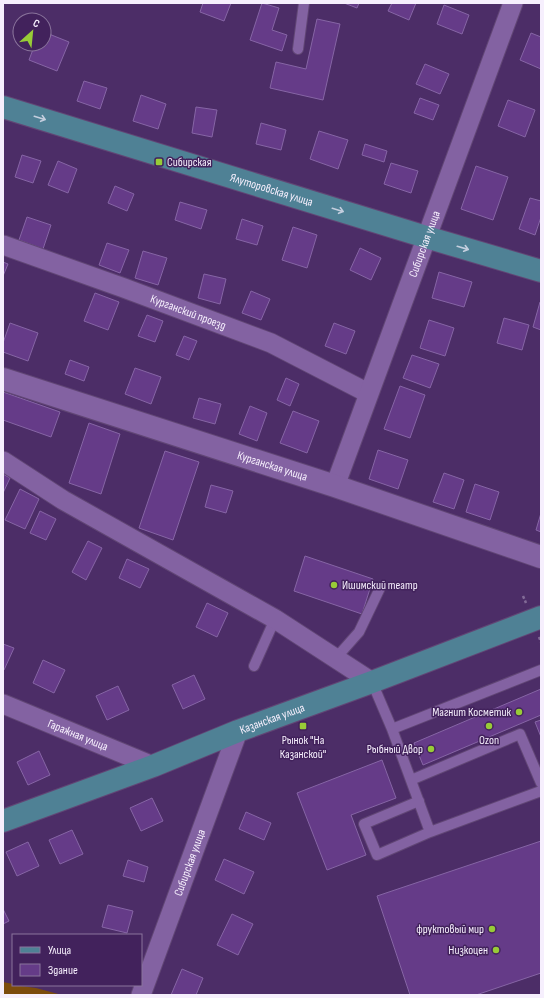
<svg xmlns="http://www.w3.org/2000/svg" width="544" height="998" font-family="'Sofia Sans Condensed',sans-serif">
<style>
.green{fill:#7c4c0d}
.building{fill:#653b88;stroke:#8665a5}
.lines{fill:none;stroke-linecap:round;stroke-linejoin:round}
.lane-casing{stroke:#614675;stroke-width:12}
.street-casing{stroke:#614675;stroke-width:21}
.secondary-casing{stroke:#614675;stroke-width:24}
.primary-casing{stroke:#614675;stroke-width:24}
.path{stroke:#826b97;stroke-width:2.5;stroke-dasharray:3 2;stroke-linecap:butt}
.lane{stroke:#8362a2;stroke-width:10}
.street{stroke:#8362a2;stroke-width:19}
.secondary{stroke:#8362a2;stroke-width:22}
.primary{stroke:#4f8195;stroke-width:22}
.oneway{stroke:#c4cede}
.poi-dot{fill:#98cb37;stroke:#42225c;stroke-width:1.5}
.labels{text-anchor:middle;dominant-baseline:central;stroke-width:3;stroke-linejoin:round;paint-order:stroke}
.poi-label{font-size:12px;fill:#f6effd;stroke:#42225c;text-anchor:end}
.street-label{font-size:12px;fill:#f6effd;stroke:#42225c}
</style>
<rect width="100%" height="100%" fill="#4c2d67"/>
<!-- green -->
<path class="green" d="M3,982l10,2v1l23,3 26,7h-59z"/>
<!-- building -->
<path class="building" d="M203,3h28l-7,18 -24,-9z
M262,3l17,5 -7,22 15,5 -5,16 -32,-11z
M344,3h15l-2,5z
M392,3h24l-7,17 -21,-9z
M444,5l25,10 -7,19 -25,-10z
M317,19l23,5 -17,76 -53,-12 6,-26 30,7z
M44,32l25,10 -12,29 -28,-11 6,-16h9z
M531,33l10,4v32l-21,-9z
M425,64l24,10 -9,20 -24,-10z
M84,81l23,7 -7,21 -23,-8z
M141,95l25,9 -8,25 -25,-8z
M420,98l19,7 -6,15 -19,-7z
M508,100l27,10 -10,27 -27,-11z
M196,107l21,3 -5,27 -20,-4z
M261,123l25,7 -5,20 -25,-6z
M319,131l29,9 -10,29 -28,-10z
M365,144l22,7 -3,11 -22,-7z
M22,155l19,6 -8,22 -18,-6z
M58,161l19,8 -9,24 -20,-8z
M391,163l27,8 -7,22 -27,-9z
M476,166l32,11 -15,43 -32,-11z
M115,186l19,8 -7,17 -19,-8z
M530,198l11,3v16l-6,18 -16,-6z
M180,202l27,8 -6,19 -26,-9z
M27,217l24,8 -8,24 -24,-9z
M242,219l21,7 -6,19 -21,-6z
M293,227l24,8 -10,33 -25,-8z
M107,243l22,7 -9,23 -21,-8z
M360,248l21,10 -10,22 -21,-10z
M143,251l24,7 -9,27 -23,-7z
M3,262l5,2 -5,12z
M439,272l33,10 -8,25 -32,-9z
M204,274l22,5 -6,25 -22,-6z
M251,291l19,8 -9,21 -19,-7z
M95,293l24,9 -11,28 -24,-9z
M540,302l1,1v27l-8,-3z
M147,315l16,6 -8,21 -17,-6z
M504,318l25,7 -7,25 -25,-7z
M429,320l25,8 -9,28 -25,-8z
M10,323l28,10 -10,28 -25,-9v-9z
M334,323l21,8 -9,23 -21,-8z
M184,336l13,5 -8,19 -13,-5z
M412,355l27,9 -9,24 -27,-10z
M70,360l19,7 -5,14 -19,-7z
M135,368l26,9 -10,27 -26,-10z
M286,378l13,6 -9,22 -13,-6z
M400,386l25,9 -15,43 -26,-9z
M3,392l57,20 -9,25 -48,-17z
M199,398l22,6 -6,20 -22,-6z
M250,406l17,7 -10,28 -18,-7z
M293,411l26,10 -12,32 -27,-10z
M89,423l31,11 -19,60 -32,-11z
M378,450l30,10 -10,29 -29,-10z
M165,451l34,11 -26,78 -34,-12z
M444,473l20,7 -10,29 -21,-7z
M3,474l7,4 -7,15z
M475,484l24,8 -9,28 -24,-8z
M211,485l22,6 -7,22 -21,-6z
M20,489l19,10 -14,30 -20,-9z
M40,511l16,8 -10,21 -16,-7z
M541,513v19l-5,-2z
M88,541l14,7 -16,32 -14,-8z
M305,556l68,23 -11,35 -68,-23z
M127,559l22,10 -9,19 -21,-10z
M207,603l21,10 -11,24 -21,-10z
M3,644l11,4 -10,22 -1,-1z
M43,660l22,10 -11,23 -21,-10z
M194,675l11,24 -22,10 -11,-24z
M118,686l11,24 -22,10 -11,-24z
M541,689v26l-118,50 -9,-22z
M541,720v17l-6,-15z
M39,751l11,24 -22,10 -11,-23z
M382,760l14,38 -45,17 15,40 -39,15 -30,-77z
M152,798l11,23 -22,10 -11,-23z
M246,812l25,11 -7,17 -25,-11z
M72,830l11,24 -23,10 -11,-24z
M541,841v132l-65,22h-66l-33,-99z
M28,842l11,24 -22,10 -11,-24z
M224,859l30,13 -10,22 -29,-14z
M128,860l20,7 -4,15 -21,-6z
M108,905l25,6 -6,22 -25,-6z
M3,909l6,12 -6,3z
M232,914l21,10 -15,31 -21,-10z
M182,969l21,9 -7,17h-25z"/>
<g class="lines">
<defs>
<path id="lane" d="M298,49l6,-46
M336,658l23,-26 21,-44
M254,666l21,-47
M372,682l20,47 38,103 111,-41
M392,729l149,-59
M411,780l109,-46 21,49
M419,801l-55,23 13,31 53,-23"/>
<g id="street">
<path id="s1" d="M3,245l121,43 147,55 97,50"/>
<path d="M3,461l60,39 212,119 97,63"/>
<path id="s2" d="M335,486l178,-483"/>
<path id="s3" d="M3,704l150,62"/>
<path id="s4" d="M141,995l97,-264"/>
</g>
<g id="secondary">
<path id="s5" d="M3,379l332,107 206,71"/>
</g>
<g id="primary">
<path id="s6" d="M3,107l423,130 115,34"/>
<path id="s7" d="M3,821l150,-55 85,-35 134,-49 169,-65"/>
</g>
</defs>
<!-- lane casing -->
<use href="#lane" class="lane-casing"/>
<!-- street casing -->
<use href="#street" class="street-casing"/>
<!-- secondary casing -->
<use href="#secondary" class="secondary-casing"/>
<!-- primary casing -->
<use href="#primary" class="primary-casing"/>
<!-- path -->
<path class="path" d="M523,596l3,7
M539,637l2,5"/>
<!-- lane -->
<use href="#lane" class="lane"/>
<!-- street -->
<use href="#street" class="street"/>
<!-- secondary -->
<use href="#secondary" class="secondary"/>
<!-- primary -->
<use href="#primary" class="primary"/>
</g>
<!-- one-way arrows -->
<defs><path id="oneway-shaft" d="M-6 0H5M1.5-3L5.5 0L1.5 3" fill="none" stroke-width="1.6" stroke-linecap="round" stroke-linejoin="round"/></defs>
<g class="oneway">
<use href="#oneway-shaft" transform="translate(40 118) rotate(17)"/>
<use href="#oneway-shaft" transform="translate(338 210) rotate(17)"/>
<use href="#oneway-shaft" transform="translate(463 248) rotate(16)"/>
</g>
<!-- markers -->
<g class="poi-dot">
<rect x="155" y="158" width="8" height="8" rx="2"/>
<circle cx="334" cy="585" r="4"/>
<circle cx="519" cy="712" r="4"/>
<rect x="299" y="722" width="8" height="8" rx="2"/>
<circle cx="489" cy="726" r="4"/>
<circle cx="431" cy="749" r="4"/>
<circle cx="492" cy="929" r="4"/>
<circle cx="496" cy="950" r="4"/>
</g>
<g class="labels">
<!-- poi labels -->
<g class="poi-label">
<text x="167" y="162" text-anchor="start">Сибирская</text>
<text x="342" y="585" text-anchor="start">Ишимский театр</text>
<text x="511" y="712">Магнит Косметик</text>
<text x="303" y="740" text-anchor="middle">Рынок "На<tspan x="303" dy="14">Казанской"</tspan></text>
<text x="489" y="740" text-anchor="middle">Ozon</text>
<text x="423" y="749">Рыбный Двор</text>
<text x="484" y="929">фруктовый мир</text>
<text x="488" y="950">Низкоцен</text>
</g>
<!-- street labels -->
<g class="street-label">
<text stroke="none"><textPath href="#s6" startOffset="281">Ялуторовская улица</textPath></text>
<text stroke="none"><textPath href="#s2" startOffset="258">Сибирская улица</textPath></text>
<text stroke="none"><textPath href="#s1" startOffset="197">Курганский проезд</textPath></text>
<text stroke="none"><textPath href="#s5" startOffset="283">Курганская улица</textPath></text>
<text stroke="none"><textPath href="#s7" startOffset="288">Казанская улица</textPath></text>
<text stroke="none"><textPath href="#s3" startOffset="81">Гаражная улица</textPath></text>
<text stroke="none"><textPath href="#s4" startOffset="141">Сибирская улица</textPath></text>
</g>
</g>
<!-- border -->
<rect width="544" height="998" fill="none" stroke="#f6effd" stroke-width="8"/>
<!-- legend -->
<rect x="12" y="934" width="130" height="52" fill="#42225c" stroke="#8a749c"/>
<rect x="20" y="947" width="20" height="6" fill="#4f8195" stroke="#8a749c"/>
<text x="48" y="954" font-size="12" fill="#f6effd">Улица</text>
<rect x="20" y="964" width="20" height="12" fill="#653b88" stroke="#8a749c"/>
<text x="48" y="974" font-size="12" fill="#f6effd">Здание</text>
<!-- north arrow -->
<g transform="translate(32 32) rotate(27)"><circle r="19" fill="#42225c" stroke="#8a749c"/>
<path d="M0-3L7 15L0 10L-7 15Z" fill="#98cb37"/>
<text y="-6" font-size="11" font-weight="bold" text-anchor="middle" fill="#f6effd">С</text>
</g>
</svg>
